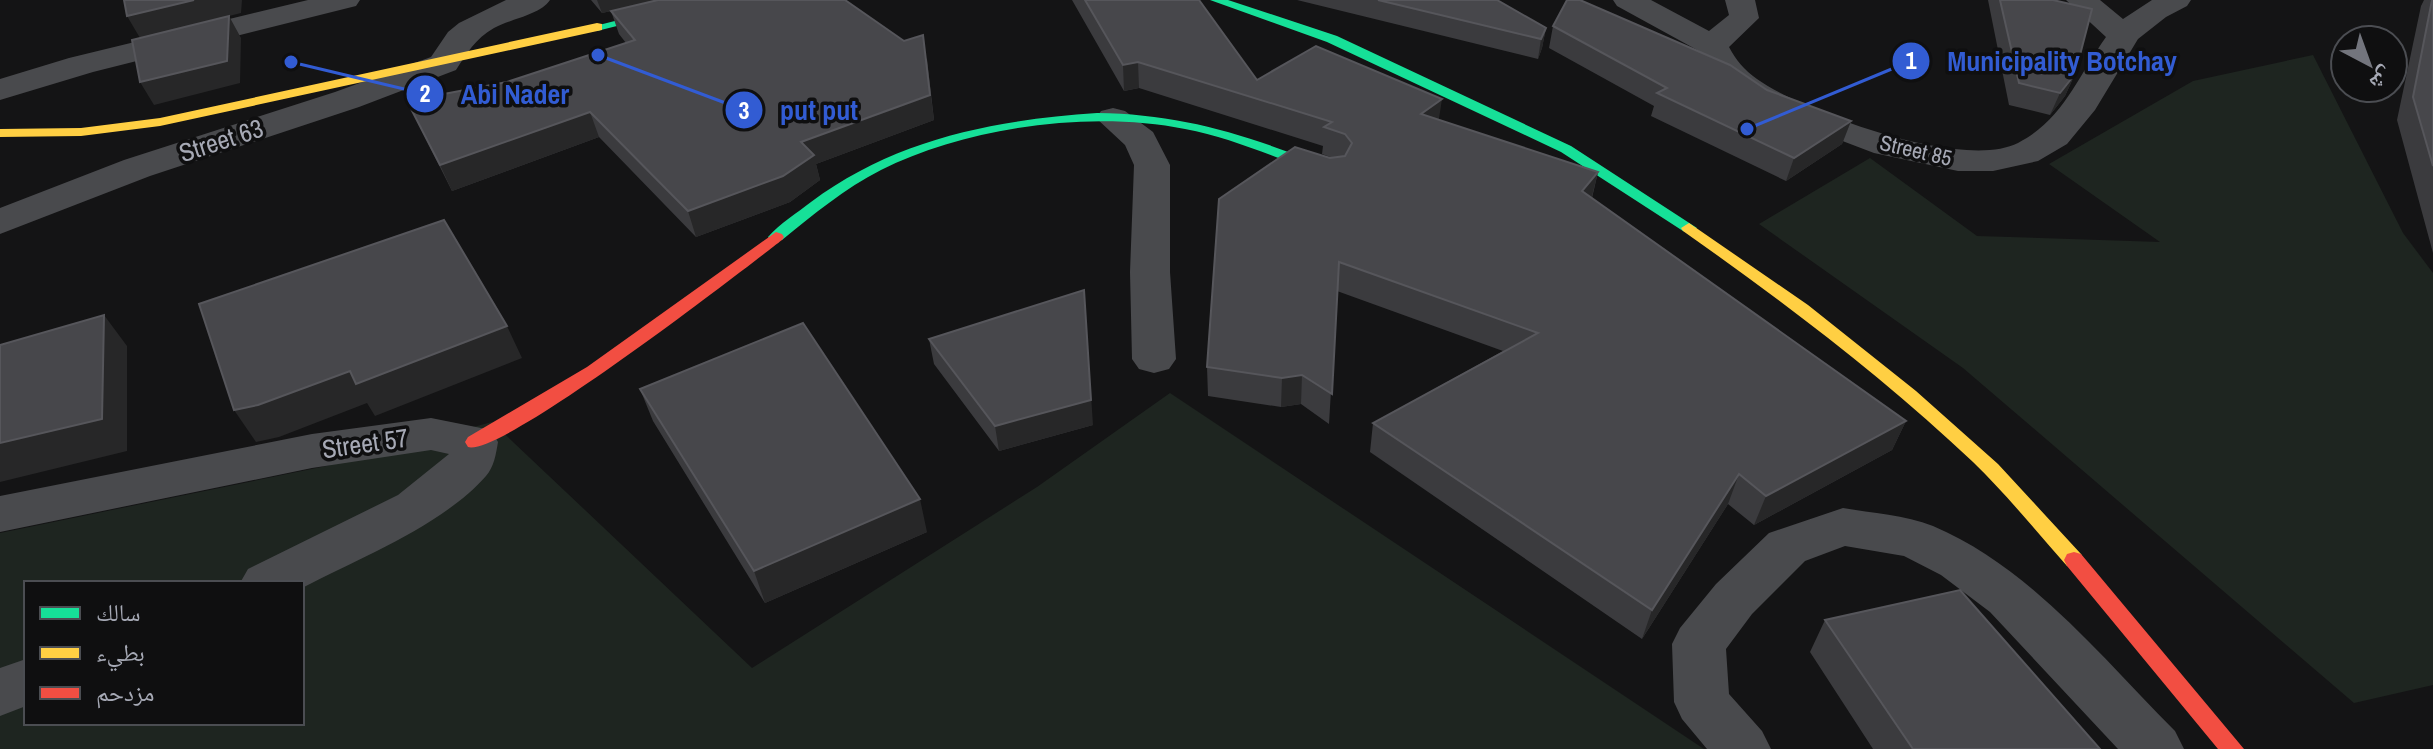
<svg xmlns="http://www.w3.org/2000/svg" width="2433" height="749" font-family="'Archivo Narrow','Noto Naskh Arabic',sans-serif">
<style>
.green{fill:#1e2520;fill-rule:evenodd}
.lines{fill:none;stroke-linecap:round;stroke-linejoin:round}
.street{fill:#494a4d;fill-rule:evenodd}
.fast{fill:#16e098;fill-rule:evenodd}
.slow{fill:#ffcf43;fill-rule:evenodd}
.jam{fill:#f24e42;fill-rule:evenodd}
.wall{fill:#3b3b3e}
.shaded-wall{fill:#272728}
.building{fill:#47474b;stroke:#56565b;stroke-width:2}
.labels{text-anchor:middle;dominant-baseline:central;stroke-width:7;stroke-linejoin:round;paint-order:stroke}
.far-street-label{font-size:22px;fill:#a6a9b5;stroke:#0f0f10}
.street-label{font-size:26px;fill:#a6a9b5;stroke:#0f0f10}
.leader{fill:none;stroke:#325cd3;stroke-width:3}
.callout-dot{fill:#325cd3;stroke:#0f0f10;stroke-width:3}
.mark-label{font-size:24px;text-anchor:middle;font-weight:bold;fill:#fff}
.callout-label{font-size:28px;text-anchor:middle;font-weight:bold;fill:#325cd3;stroke:#0f0f10;stroke-width:7;stroke-linejoin:round;paint-order:stroke}
</style>
<rect width="100%" height="100%" fill="#141415"/>
<!-- green -->
<path class="green" d="M2313,55l90,178 30,40v412l-79,18 -391,-335 -204,-144 111,-66 107,78 183,6 -111,-78 144,-83z
M1170,393l534,356h-1704v-216l331,-68 161,-43 260,246 285,-181zM26,583h276v140h-276z"/>
<g class="lines">
<!-- street -->
<path class="street" d="M308,0h52l-4,6 -263,66 -93,28v-21l69,-21z
M506,0h44c-10,15 -40,19 -56,28 -19,11 -27,25 -38,42l-97,37 -209,69 -150,58v-26l124,-48 211,-68 96,-35 17,-25 11,-9z
M1613,0h38l58,31 20,-16 -4,-15h30l4,18 -30,29c7,13 15,23 28,32 48,34 206,92 261,64 45,-23 60,-67 88,-106l-40,-37h34l23,19 29,-19h39l-4,6 -21,11 -28,22 -43,71 -28,34 -29,17 -45,10h-35l-84,-18 -113,-43 -42,-29 -20,-30 -82,-45z
M1113,108l12,3 28,21 17,33v107l6,87 -7,10 -15,4 -15,-4 -7,-10 -2,-87 4,-107 -9,-20 -29,-27 5,-7z
M431,418l60,12 7,12c-2,12 -4,25 -12,34 -43,49 -126,82 -184,112v-5h-62l8,-14 150,-74 51,-41 -18,-4 -119,18 -312,64v-36l312,-62z
M1843,508c29,5 62,7 90,18 97,41 169,132 242,205l9,18h-66l-128,-137 -49,-37 -37,-19 -59,-10 -40,15 -53,53 -26,35 3,45 33,37 9,18h-64l-25,-30 -8,-17 -2,-58 8,-16 36,-44 53,-51z
M26,659v47l-26,10v-48z"/>
<!-- fast -->
<path class="fast" d="M698,0h22l-123,31 -6,-4z
M1210,0h18l109,36 234,110 126,82 -8,5 -6,-2 -122,-79 -234,-110z
M1097,113c71,1 127,15 194,40 14,5 35,9 45,19l-7,4 -5,-1c-46,-16 -91,-37 -139,-46 -94,-19 -219,-2 -304,41 -36,18 -68,45 -99,70h-12l-2,-3c12,-14 29,-24 43,-35 84,-63 183,-82 286,-89z"/>
<!-- slow -->
<path class="slow" d="M597,23l5,1v6l-442,96 -79,10 -81,1v-8l81,-1 79,-10z
M1689,223l119,82 108,86 82,73 83,90 3,6 -3,6 -7,2 -7,-2c-31,-35 -61,-72 -94,-104 -90,-85 -189,-160 -290,-231l-2,-3z"/>
<!-- jam -->
<path class="jam" d="M776,232l6,2 2,3 -2,3c-40,31 -280,217 -314,207l-3,-5 3,-5 119,-70z
M2074,552l7,2 163,195h-26l-151,-183 -3,-6 3,-6z"/>
</g>
<!-- wall -->
<path class="wall" d="M591,0h254l82,59 7,61 -118,44 4,16 -30,22 -94,35 -97,-100 -147,54 -45,-90 100,-19 119,-39 -7,-9 -8,-23 -9,2z
M1072,0h127l58,80 182,40 159,52 -6,26 314,223 -14,29 -138,75 -26,-21 -86,135 -272,-187 3,-29 130,-72 -166,-60 -8,133 -28,-20 -20,3 -73,-11 -1,-29 123,-209h3l-11,-4 1,-8 -184,-58 -15,3z
M1297,0h200l49,28 -4,20 -4,11z
M1988,0h65l22,74 -10,22 -15,19 -41,-10z
M2424,0h9v253l-36,-133 24,-114z
M1553,26l214,64 84,31 -9,23 -56,37 -135,-65 3,-10 -105,-58z
M929,339l164,86 -94,26 -65,-87z
M640,389l287,143 -162,71 -112,-182z
M1825,620l275,129h-227l-63,-97z"/>
<!-- shaded-wall -->
<path class="shaded-wall" d="M194,0h48l-1,13 -12,3 12,22 -1,45 -86,22 -14,-23v-44l-13,-22z
M597,0h64l-59,13z
M1546,28l-4,20 -4,11 3,-20z
M923,35l11,85 -118,44 4,16 -30,22 -94,35 -8,-26 113,-69z
M1138,62l1,26 -15,3 -1,-26z
M2075,74l-10,22 -15,19 10,-22z
M1442,99l-4,26 -17,-11z
M590,112l9,25 -147,54 -12,-26z
M1851,121l-9,23 -56,37 8,-23z
M1598,172l-7,28 -9,-9z
M1084,290l9,135 -94,26 -4,-25z
M104,315l23,31v105l-127,31v-39z
M507,326l15,32 -147,58 -8,-13 -88,34 -23,5 -22,-32 116,-39z
M1302,375l-1,29 -20,3 1,-29z
M1906,421l-14,29 -138,75 12,-29z
M1739,474l-11,30 -86,135 10,-29z
M920,499l7,33 -162,71 -11,-32z"/>
<!-- building -->
<path class="building" d="M124,0h70l-67,16z
M658,0h187l59,41 19,-6 7,60 -129,47 13,13 -31,21 -95,35 -98,-99 -150,53 -33,-64 100,-19 128,-42 -24,-29z
M1085,0h114l58,80 59,-34 126,53 -21,15 177,58 -16,19 324,230 -140,75 -27,-22 -87,136 -279,-187 165,-90 -199,-71 -7,132 -30,-19 -20,3 -75,-11 12,-168 76,-52 35,11 15,-2 7,-13 -7,-9 -21,-7 8,-5 -194,-60 -15,3z
M1378,0h119l49,28 -5,11z
M1567,0h13l150,65 37,25 84,31 -57,37 -137,-65 10,-5 -114,-62z
M2000,0h53l39,9 -17,65 -15,19 -41,-10z
M2432,0h1v166l-20,-69z
M229,16l-2,45 -87,21 -8,-42z
M444,220l63,106 -151,58 -6,-13 -92,34 -24,5 -35,-106z
M1084,290l7,110 -96,26 -66,-87z
M104,315l-2,104 -102,24v-98z
M803,323l117,176 -166,72 -114,-182z
M1960,590l140,159h-187l-88,-129z"/>
<g class="labels">
<!-- far-street labels -->
<g class="far-street-label">
<text transform="translate(1916 150) rotate(13)">Street 85</text>
</g>
<!-- street labels -->
<g class="street-label">
<text transform="translate(221 140) rotate(-18)">Street 63</text>
<text transform="translate(365 443) rotate(-8)">Street 57</text>
</g>
</g>
<!-- callouts -->
<path class="leader" d="M1747 129L1911 61M291 62L425 94M598 55L744 110"/>
<g class="callout-dot">
<circle cx="1747" cy="129" r="8"/>
<circle cx="291" cy="62" r="8"/>
<circle cx="598" cy="55" r="8"/>
<circle cx="1911" cy="61" r="20"/>
<circle cx="425" cy="94" r="20"/>
<circle cx="744" cy="110" r="20"/>
</g>
<g class="mark-label">
<text x="1911" y="69">1</text>
<text x="425" y="102">2</text>
<text x="744" y="119">3</text>
</g>
<g class="callout-label">
<text x="2062" y="71">Municipality Botchay</text>
<text x="515" y="104">Abi Nader</text>
<text x="819" y="120">put put</text>
</g>
<!-- legend -->
<rect x="24" y="581" width="280" height="144" fill="#0f0f10" stroke="#4b4d52" stroke-width="2"/>
<rect x="40" y="607" width="40" height="12" fill="#16e098" stroke="#4b4d52" stroke-width="2"/>
<text x="96" y="621" font-size="24" fill="#a6a9b5">سالك</text>
<rect x="40" y="647" width="40" height="12" fill="#ffcf43" stroke="#4b4d52" stroke-width="2"/>
<text x="96" y="661" font-size="24" fill="#a6a9b5">بطيء</text>
<rect x="40" y="687" width="40" height="12" fill="#f24e42" stroke="#4b4d52" stroke-width="2"/>
<text x="96" y="701" font-size="24" fill="#a6a9b5">مزدحم</text>
<!-- north arrow -->
<g transform="translate(2369 64) rotate(139)"><circle r="38" fill="#0f0f10" stroke="#4b4d52" stroke-width="2"/>
<path d="M0-6L14 30L0 20L-14 30Z" fill="#73757d"/>
<text y="-12" font-size="22" font-weight="bold" text-anchor="middle" fill="#a6a9b5">ش</text>
</g>
</svg>
